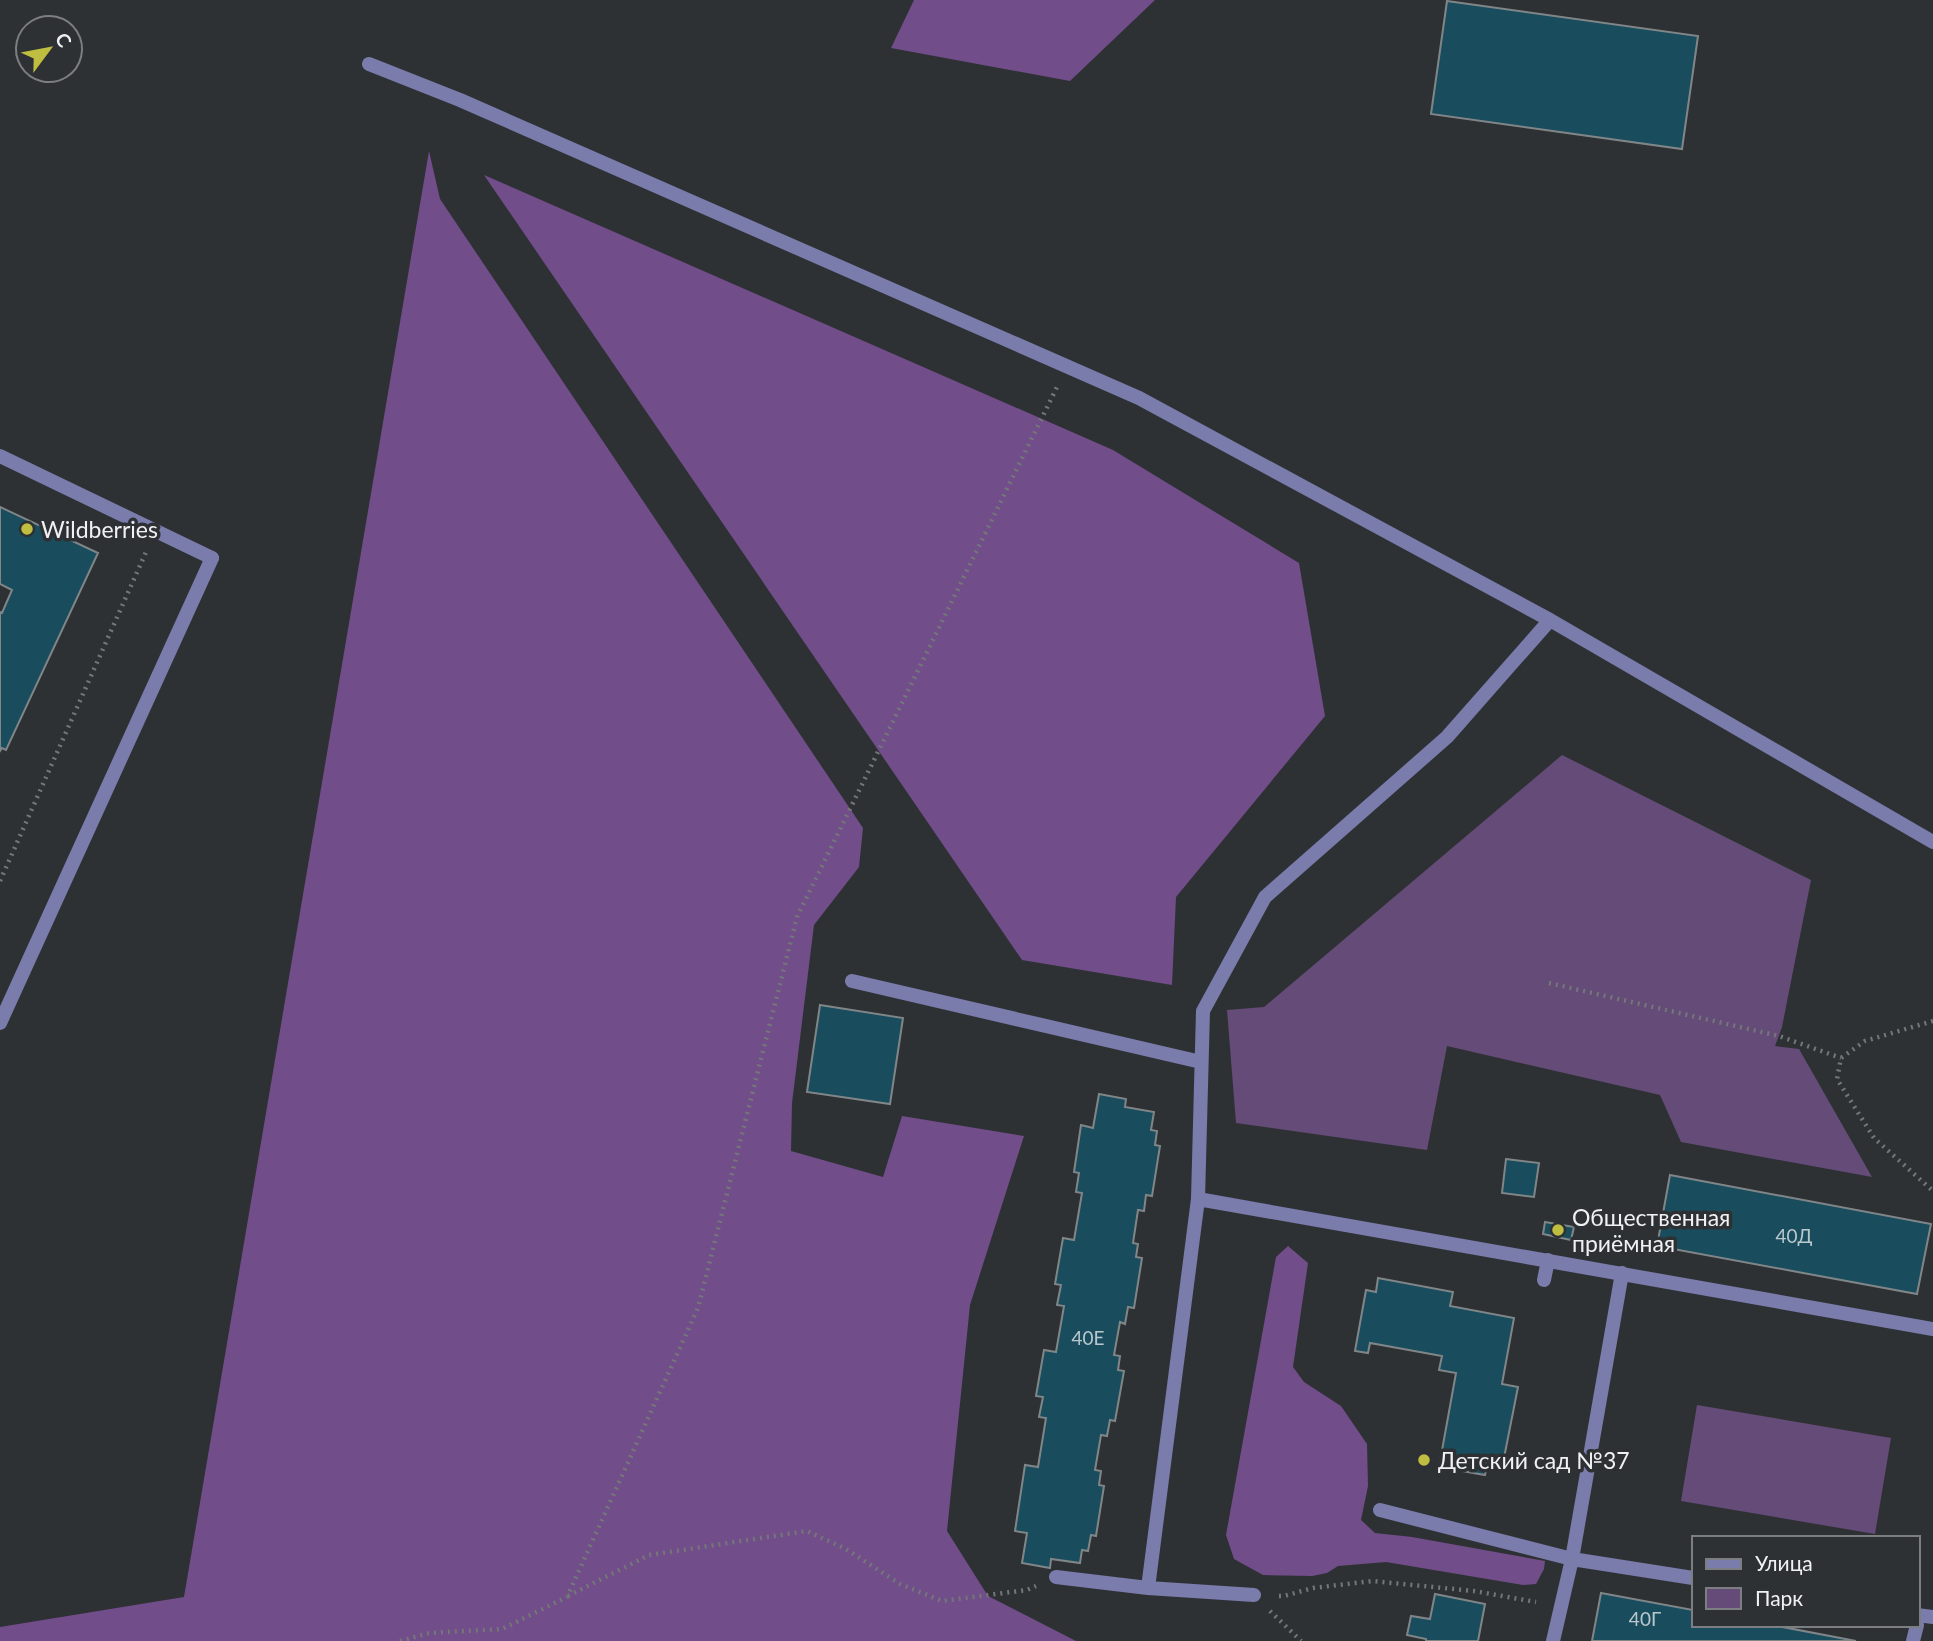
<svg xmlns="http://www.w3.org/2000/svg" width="1933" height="1641" font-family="Lato,sans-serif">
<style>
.green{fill:#654b77}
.forest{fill:#714d89}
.building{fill:#194c5d;stroke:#808688;stroke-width:2}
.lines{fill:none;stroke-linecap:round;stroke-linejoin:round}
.path{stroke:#74777a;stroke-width:4.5;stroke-dasharray:2 5;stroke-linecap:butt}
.service{stroke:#7a7cac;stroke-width:14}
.minor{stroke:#7a7cac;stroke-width:14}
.poi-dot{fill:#c0be41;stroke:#2e3134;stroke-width:2.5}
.labels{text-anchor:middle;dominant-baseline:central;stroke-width:7;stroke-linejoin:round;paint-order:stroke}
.number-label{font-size:19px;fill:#bac8ce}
.poi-label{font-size:23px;fill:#f0f1f4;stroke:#2e3134;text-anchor:start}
</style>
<rect width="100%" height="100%" fill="#2e3134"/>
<!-- green -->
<path class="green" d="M1562,755l249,125 -29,147 -7,19 24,3 73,128 -191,-35 -21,-47 -213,-49 -20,104 -191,-27 -9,-113 37,-3z
M1697,1405l194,33 -16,96 -194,-33z"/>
<!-- forest -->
<path class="forest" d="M914,0h241l-85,81 -179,-33z
M429,151l11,48 423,629 -4,39 -45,58 -22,178 -1,48 92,26 19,-61 122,20 -54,169 -23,226 41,65 88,45h-1076v-14l184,-30z
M484,175l629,275 186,113 26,153 -149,181 -4,88 -150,-25z
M1288,1246l20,17 -15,104 11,15 37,24 26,38 1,42 -7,34 14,13 37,4 133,24 -1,8 -8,15 -13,1 -137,-23 -48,4 -11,7 -15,3 -49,-1 -29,-16 -8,-24 50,-278z"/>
<!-- building -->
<path class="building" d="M1447,1l251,35 -16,113 -251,-35z
M0,507l98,46 -92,197 -4,-2 -2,3v-139l2,1 10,-23 -12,-6z
M820,1005l83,13 -13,86 -83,-12z
M1099,1094l27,5 -1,8 29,5 -3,18 6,1 -2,14 5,1 -8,50 -6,-1 -2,16 -6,-1 -5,33 5,1 -2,13 6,1 -8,50 -6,-1 -3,17 -5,-2 -6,33 6,1 -2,14 6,1 -9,50 -5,-1 -3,16 -6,-1 -6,35 6,1 -2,14 5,1 -8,50 -5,-1 -3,16 -6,-1 -2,13 -29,-4 -1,9 -28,-5 5,-30 -12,-2 10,-66 13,2 8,-49 -7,-1 4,-20 -7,-1 8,-46 12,2 8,-46 -7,-1 4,-20 -6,-1 8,-46 11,2 8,-47 -6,-1 3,-19 -5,-1 7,-47 12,3z
M1506,1159l33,4 -5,34 -32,-4z
M1670,1175l261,49 -14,70 -260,-48z
M1545,1222l29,5 -3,13 -28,-6z
M1378,1278l75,14 -3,14 64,12 -12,66 16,3 -15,76 -15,-3 -3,15 -46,-8 17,-94 -17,-3 3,-14 -72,-13 -2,10 -13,-2 11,-61 10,2z
M1601,1593l92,17v15h79l84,16h-264z
M1435,1594l50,10 -7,37h-52v-2l-19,-4 4,-19 19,3z"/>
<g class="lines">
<!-- path -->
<path class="path" d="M0,881l146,-329
M1549,983l230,53 62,22
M1933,1021l-68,20 -24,17 -4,21 37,59 59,53
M568,1596l81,-41 158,-24 39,18 54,35 42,17 85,-11 9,-4
M1279,1596h5l29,-8 59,-7 102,10 62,11
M1270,1611l31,30
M400,1641l29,-8 73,-4 65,-32 131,-289 99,-391 260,-530"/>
<!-- service -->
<path class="service" d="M369,64l91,36 679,298 411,222 383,222
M0,456l212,102
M852,981l349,81
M1198,1199l735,130
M1544,1280l4,-20
M1380,1510l192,49 121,19
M1056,1577l92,11
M1254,1595l-106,-7 50,-389 5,-188 62,-114 182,-160 103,-117
M1917,1615l16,2
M1553,1641l19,-82 50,-286
M1913,1641l4,-16"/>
<!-- minor -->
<path class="minor" d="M0,1023l212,-465"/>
</g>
<!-- markers -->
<g class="poi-dot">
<circle cx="27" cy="529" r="7"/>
<circle cx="1558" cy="1230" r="7"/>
<circle cx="1424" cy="1460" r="7"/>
</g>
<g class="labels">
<!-- number labels -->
<g class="number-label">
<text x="1794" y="1235">40Д</text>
<text x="1088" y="1337">40Е</text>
<text x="1645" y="1618">40Г</text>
</g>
<!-- poi labels -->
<g class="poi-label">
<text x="41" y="529">Wildberries</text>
<text x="1572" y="1217">Общественная<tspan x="1572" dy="26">приёмная</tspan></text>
<text x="1438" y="1460">Детский сад №37</text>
</g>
</g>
<!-- legend -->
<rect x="1692" y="1536" width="228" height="91" fill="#2e3134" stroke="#7c7e81" stroke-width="2"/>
<rect x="1706" y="1559" width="35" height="10" fill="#7a7cac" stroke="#7c7e81" stroke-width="2"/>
<text x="1755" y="1571" font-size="21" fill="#f0f1f4">Улица</text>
<rect x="1706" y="1588" width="35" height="21" fill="#654b77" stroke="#7c7e81" stroke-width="2"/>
<text x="1755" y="1606" font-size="21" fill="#f0f1f4">Парк</text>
<!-- north arrow -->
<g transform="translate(49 49) rotate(58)"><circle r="33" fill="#2e3134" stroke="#7c7e81" stroke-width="2"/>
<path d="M0-5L12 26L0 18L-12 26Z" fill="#c0be41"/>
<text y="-10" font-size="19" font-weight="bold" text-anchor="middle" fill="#f0f1f4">С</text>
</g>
</svg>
